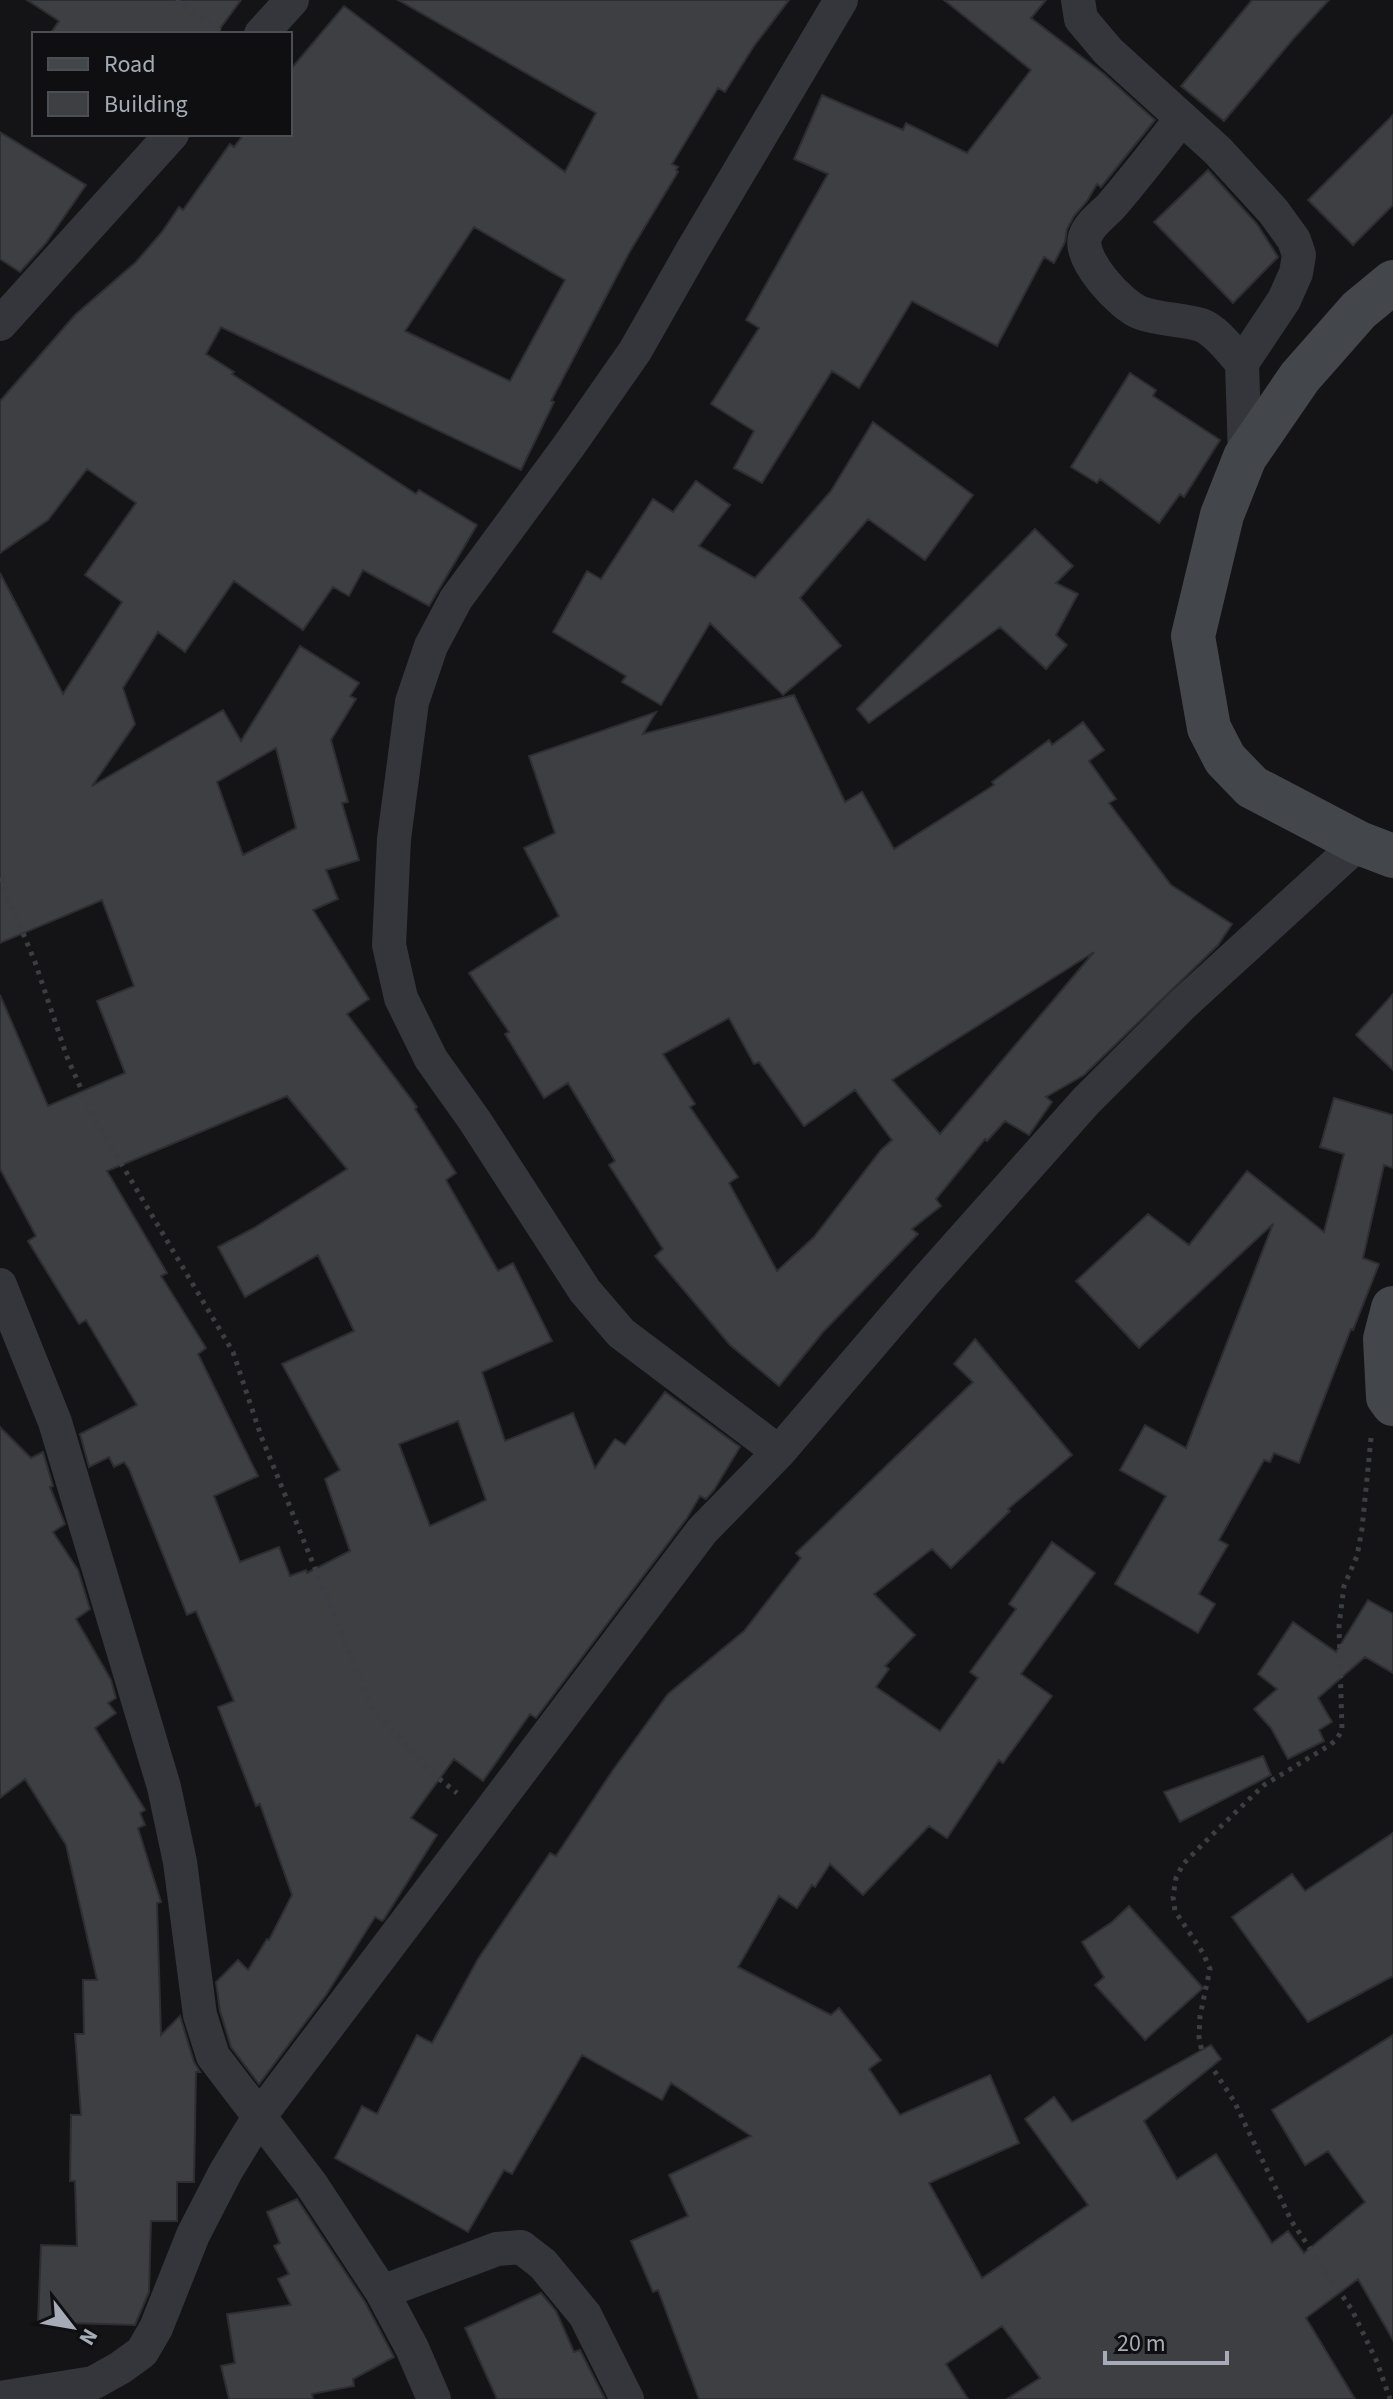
<svg xmlns="http://www.w3.org/2000/svg" width="1393" height="2399" font-family="'Source Sans 3',sans-serif">
<style>
.building{fill:#3e3f43;stroke:#2e2e32;stroke-width:2;fill-rule:evenodd}
.lines{fill:none;stroke-linecap:round;stroke-linejoin:round}
.path{stroke:#3b3e42;stroke-width:5;stroke-dasharray:4 6;stroke-linecap:butt}
.street{stroke:#35363b;stroke-width:34}
.secondary{stroke:#43464b;stroke-width:44}
</style>
<rect width="100%" height="100%" fill="#141416"/>
<!-- building -->
<path class="building" d="M27,0h214l-25,34h-166l9,-13z
M398,0h391l-35,46 -29,46 -7,-4 -46,76 6,3 -2,3 2,2 -49,81 -78,148 3,1 -33,68 -300,-143 -15,27 28,18 -2,2 184,120 3,-4 58,35 -48,81 -66,-36 -14,26 -16,-9 -30,43 -69,-49 -49,71 -27,-20 -35,56 12,36 -43,62 131,-76 18,31 59,-95 59,37 -9,13 6,3 -25,41 17,62 -6,1 17,57 -33,10 12,29 -25,11 56,89 -22,15 70,93 -2,2 41,64 -10,7 52,91 15,-8 39,78 -70,31 23,69 68,-28 22,55 20,-29 10,6 40,-53 75,55 -26,43 -8,9 -6,-3 -13,22 -151,200 -6,-4 -47,67 -29,-22 -43,59 26,17 -53,84 -2,2 -7,-4 -49,78 -67,89 -28,-37 -11,-36 -4,-29 22,-22 10,10 19,-31 2,1 23,-45 -32,-91 -4,2 -38,-99 16,-6 -38,-90 -9,4 -58,-146 -5,-7 -10,5 -5,-10 -20,10 -9,-33 57,-29 -51,-85 -7,4 -51,-83 8,-5 -36,-67v-174l48,111 77,-33 -28,-72 37,-15 -32,-86 -102,43v-370l63,121 59,-92 -37,-27 51,-72 -49,-34 -39,51 -48,33v-152l75,-86 61,-53 26,-30 17,-25 4,3 47,-66 4,3 10,-13h46v-64l54,-64 221,166 31,-59zM474,227l91,53 -55,101 -105,-50zM276,748l20,80 -53,27 -26,-73zM287,1096l60,73 -93,59 -36,19 27,50 73,-42 36,76 -72,33 58,106 -15,9 25,72 -43,22 -1,-3 -16,6 -11,-29 -39,15 -26,-66 44,-20 -60,-122 8,-6 -45,-72 6,-3 -60,-102zM458,1421l28,79 -56,26 -31,-82z
M944,0h102l-15,18 73,56 51,46 -54,67 -4,-3 -10,17 -13,15 -7,13 -2,13 -11,21 -10,-6 -47,89 -85,-45 -53,87 -27,-17 -70,112 -28,-15 20,-37 -43,-27 48,-76 -13,-8 82,-146 -34,-15 28,-64 81,35 3,-7 61,30 64,-83z
M1252,0h77l-35,38 -70,83 -43,-35z
M1393,115v90l-40,40 -45,-45z
M0,132l86,53 -40,58 -26,29 -20,-13z
M1208,170l49,54 21,33 -45,46 -79,-81z
M1130,373l26,17 -3,6 67,44 -36,57 -4,-3 -21,29 -59,-44 -3,4 -26,-16z
M873,422l100,73 -48,65 -57,-41 -68,79 41,48 -58,49 -73,-72 -49,82 -39,-23 4,-6 -73,-44 34,-61 14,8 52,-80 20,13 23,-31 34,24 -31,41 56,32 76,-87z
M1035,529l38,37 -17,17 22,11 -22,41 11,10 -21,24 -46,-42 -131,96 -12,-14z
M794,695l51,107 17,-10 32,57 100,-64 -2,-3 57,-42 3,5 31,-23 21,28 -15,11 27,38 -7,4 62,82 61,39 -14,21 -134,130 -38,22 6,5 -23,33 -24,-14 -18,20 -2,-2 -49,60 5,7 -29,23 6,5 -95,98 -44,54 -49,-41 -75,-89 8,-7 -54,-84 6,-4 -47,-78 -24,15 -39,-64 4,-2 -40,-59 90,-57 -35,-68 31,-15 -26,-77 127,-44 -13,22zM1094,952l-154,182 -48,-54zM729,1018l25,46 5,-2 45,64 51,-36 37,50 -11,10 -67,87 -37,34 -48,-88 9,-6 -48,-70 5,-3 -32,-50z
M1393,994v76l-37,-35z
M1334,1098l59,17v53l-9,-3 -21,93 16,6 -26,66 -2,-1 -52,134 -25,-10 -4,9 -6,-2 -45,80 9,5 -29,49 16,10 -17,29 -83,-49 51,-88 -46,-26 25,-45 41,23 87,-224 -134,124 -63,-67 72,-67 41,31 58,-74 77,61 20,-78 -24,-7z
M975,1339l97,116 -64,54 2,2 -59,57 -19,-19 -58,45 41,41 -30,31 4,3 -13,18 64,44 38,-53 -8,-6 46,-63 -7,-5 43,-62 43,31 -74,101 31,22 -49,67 -4,-3 -52,78 -18,-12 -66,69 -33,-31 -15,23 -3,-2 -15,23 -18,-12 -41,71 93,48 8,-7 42,52 -12,9 31,46 90,-40 29,68 -90,40 53,95 106,-73 -63,-86 29,-22 18,25 139,-77 10,14 -77,62 33,58 39,-25 56,89 16,-12 16,22 61,-51 -37,-51 -23,14 -33,-55 121,-75v305l-35,-61 -52,39 49,81h-348l33,-21 -38,-52 -56,38 22,35h-269l-41,-109 -5,2 -22,-51 57,-25 -19,-41 82,-39 -80,-53 -9,17 -80,-45 -70,119 -8,-4 -36,62 -133,-74 27,-52 15,8 40,-79 15,8 46,-84 31,-46 41,-60 6,3 57,-86 55,-76 76,-63 57,-73 -5,-5 177,-171 -19,-18z
M0,1427l31,31 12,-6 10,34 -3,1 15,37 -12,8 25,38 12,39 -14,10 35,61 5,18 -8,5 8,10 -21,15 50,82 -5,3 5,12 -7,3 23,74 -4,1 4,132 19,-19 14,46 6,10h-4l-2,110h-17v39h-26l-2,71 -14,33 -97,-3 3,-77 36,1 -2,-65h-5l1,-66h10l-6,-81h9l-1,-54h14l-31,-135 -41,-66 -25,19z
M1368,1600l25,14v59l-28,-16 -47,41 14,24 -13,8 5,11 -36,18 -17,-31 -17,-19 23,-20 -19,-15 35,-52 43,30z
M1263,1756l8,19 -91,47 -16,-30z
M1393,1833v143l-85,46 -76,-105 60,-43 13,17z
M1129,1906l74,82 -58,52 -50,-55 9,-8 -22,-35 30,-20z
M297,2199l68,103 29,55 -41,22 1,7 -42,8 1,5h-84l-8,-33 14,-3 -8,-49 64,-9 -13,-26 11,-5 -15,-28 6,-3 -13,-31z
M541,2293l15,18 18,41 6,-2 25,49h-108l-32,-71z"/>
<g class="lines">
<!-- path -->
<path class="path" d="M176,0l47,33
M0,878l35,84 32,95 26,59 140,236 28,84 111,272 60,65 25,20
M1371,1438l-9,91 -5,27 -13,30 -5,40 3,104 -5,9 -7,6 -66,40 -51,49 -30,30 -7,14 -3,19 2,14 28,42 7,16 -10,47 -1,21 3,15 32,49 58,121 60,88 25,52 13,37"/>
<!-- street -->
<path class="street" d="M1078,0l3,19 27,32 110,100 55,60 21,29 5,15 -3,18 -12,27 -42,63
M261,34l31,-34
M1182,118c-23,29 -46,59 -70,87 -9,10 -23,19 -27,32 -7,22 36,69 56,76 19,7 41,6 60,12 16,6 30,26 41,38l3,94
M0,324l172,-190
M0,1285l55,137 109,365 16,75 20,153 13,41 98,128 71,108 30,56 22,51
M779,1452l-158,-119 -36,-42 -110,-170 -44,-62 -30,-61 -12,-53 5,-106 18,-137 19,-56 25,-47 112,-152 67,-96 57,-100 149,-251
M382,2292l115,-43 24,-2 22,17 42,51 42,84
M0,2398l93,-15 27,-15 22,-16 14,-24 37,-93 33,-64 33,-54 443,-586 77,-79 144,-168 163,-183 97,-97 176,-161"/>
<!-- secondary -->
<path class="secondary" d="M1393,282l-34,28 -59,67 -55,80 -23,58 -29,121 16,92 16,31 27,28 107,56 34,13
M1393,1308l-8,31 3,58 5,7"/>
</g>
<!-- legend -->
<rect x="32" y="32" width="260" height="104" fill="#0f0f11" stroke="#4b4e53" stroke-width="2"/>
<rect x="48" y="58" width="40" height="12" fill="#43464b" stroke="#4b4e53" stroke-width="2"/>
<text x="104" y="72" font-size="24" fill="#a5acb7">Road</text>
<rect x="48" y="92" width="40" height="24" fill="#3e3f43" stroke="#4b4e53" stroke-width="2"/>
<text x="104" y="112" font-size="24" fill="#a5acb7">Building</text>
<!-- north arrow -->
<g transform="translate(72 2327) rotate(121)" stroke="#0f0f11" stroke-width="6" paint-order="stroke">
<path d="M0-6L14 30L0 20L-14 30Z" fill="#a5acb7"/>
<text y="-12" font-size="22" font-weight="bold" text-anchor="middle" fill="#a5acb7">N</text>
</g>
<!-- scale -->
<path d="M1105 2351v12h122v-12" fill="none" stroke="#a5acb7" stroke-width="4"/>
<text x="1117" y="2351" font-size="24" fill="#a5acb7" stroke="#0f0f11" stroke-width="6" paint-order="stroke">20 m</text>
</svg>
